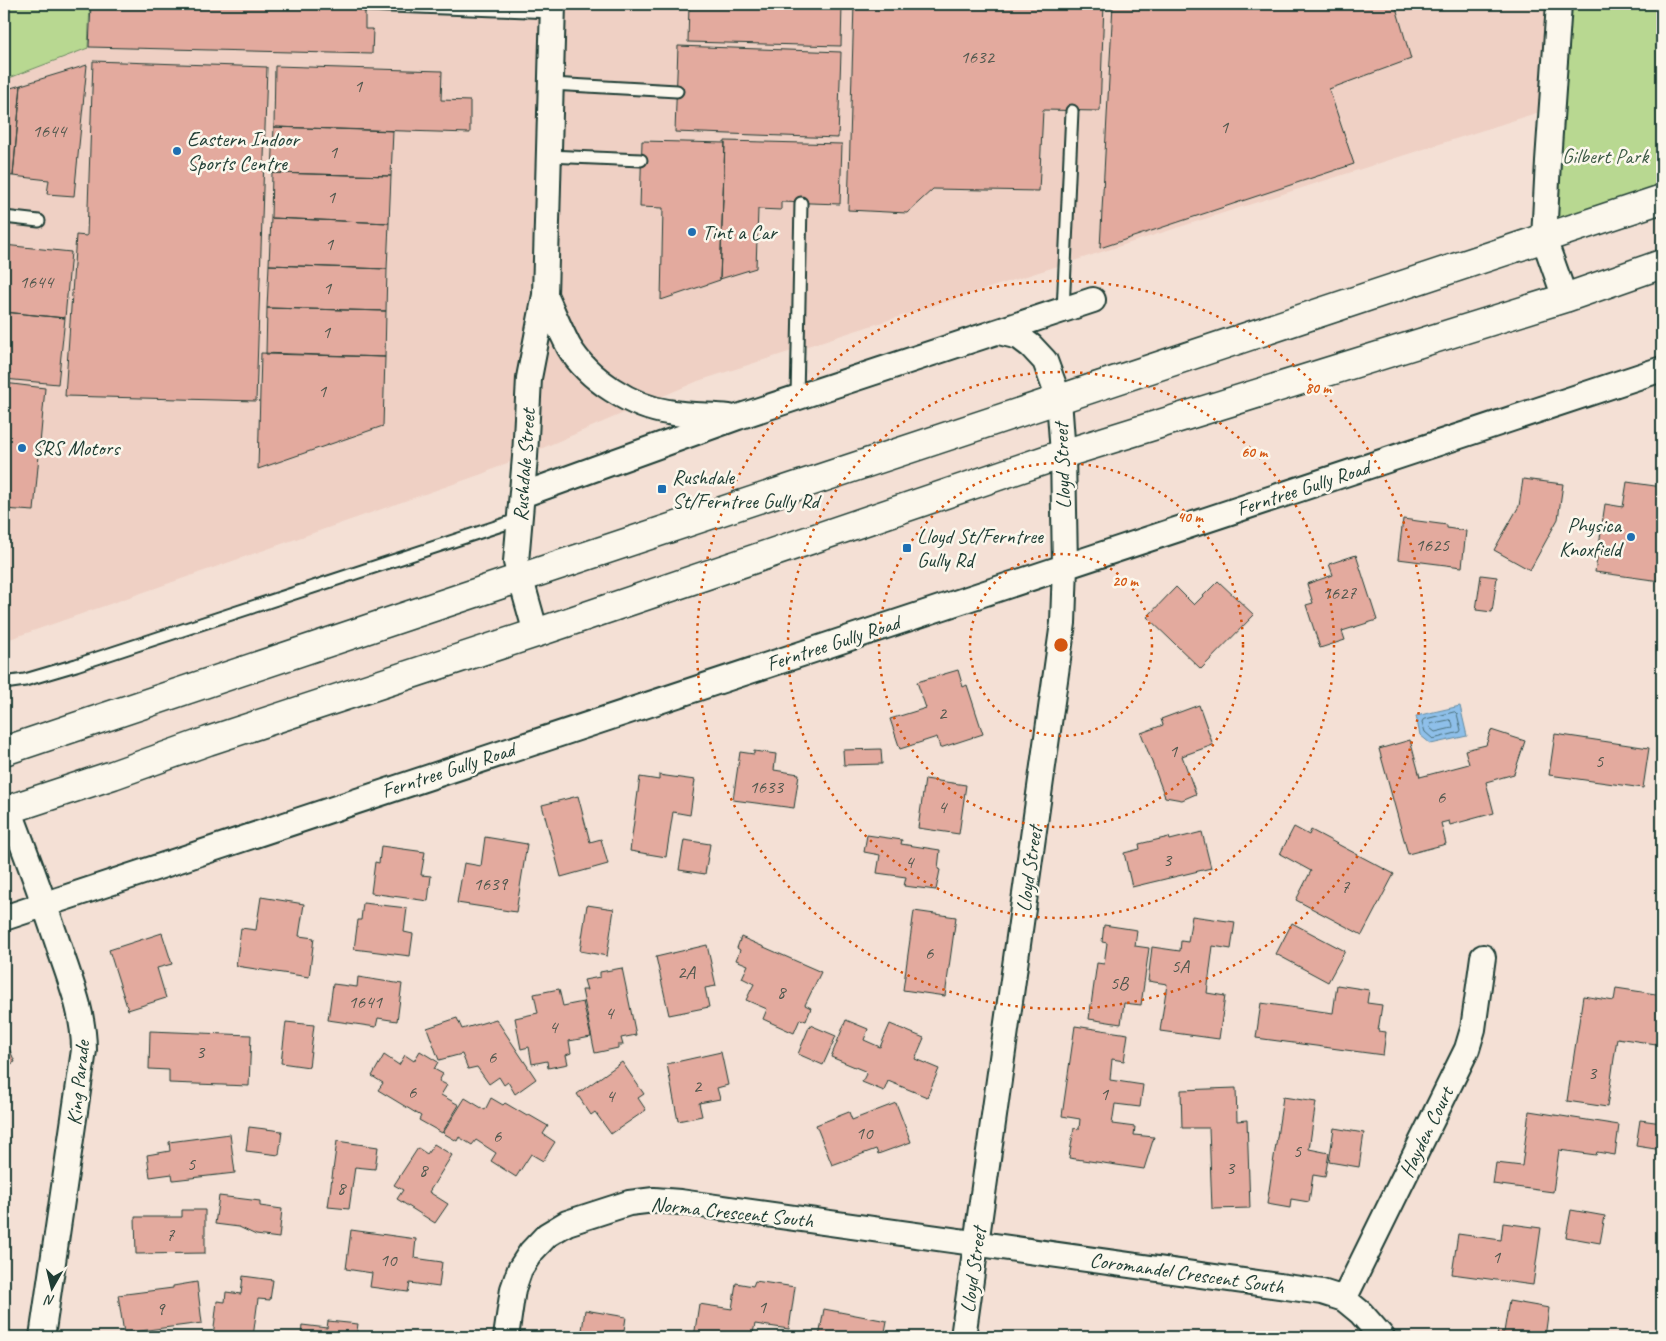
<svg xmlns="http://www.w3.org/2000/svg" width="1666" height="1341" font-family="Caveat,sans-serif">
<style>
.built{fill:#efd0c4}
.green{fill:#b8d891;stroke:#6c8a62}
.water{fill:#8ebfe9;stroke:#628ba1}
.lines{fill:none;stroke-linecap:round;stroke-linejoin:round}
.shore{stroke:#4b717c;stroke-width:1}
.building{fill:#e3aa9e;stroke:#1f3d34}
.lane-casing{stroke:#1f3d34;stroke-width:15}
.street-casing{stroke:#1f3d34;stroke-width:28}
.primary-casing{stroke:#1f3d34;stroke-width:31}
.lane{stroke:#fbf7ec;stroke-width:11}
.street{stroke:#fbf7ec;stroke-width:24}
.primary{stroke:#fbf7ec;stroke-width:28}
.ring{fill:none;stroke:#d45610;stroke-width:2.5;stroke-dasharray:2.5 5}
.poi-dot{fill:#1f6fb2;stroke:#fbf7ec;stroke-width:2}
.labels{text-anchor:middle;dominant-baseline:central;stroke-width:5;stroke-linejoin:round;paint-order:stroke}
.number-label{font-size:19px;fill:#50584e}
.poi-label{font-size:21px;fill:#1f3d34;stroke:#fbf7ec;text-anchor:start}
.park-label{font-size:21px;fill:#3e5c47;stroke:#fbf7ec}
.street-label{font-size:21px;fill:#1f3d34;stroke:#fbf7ec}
.centre{fill:#d45610;stroke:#fbf7ec;stroke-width:2.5}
.ring-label{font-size:15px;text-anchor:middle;font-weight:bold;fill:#d45610;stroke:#fbf7ec;stroke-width:5;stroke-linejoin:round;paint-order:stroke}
</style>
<rect width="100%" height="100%" fill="#f4e0d5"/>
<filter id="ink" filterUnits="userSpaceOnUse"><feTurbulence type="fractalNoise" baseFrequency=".02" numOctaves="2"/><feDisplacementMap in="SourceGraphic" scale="10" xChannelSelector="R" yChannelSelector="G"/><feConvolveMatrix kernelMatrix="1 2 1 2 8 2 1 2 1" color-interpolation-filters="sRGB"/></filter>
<g filter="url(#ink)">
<!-- built -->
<path class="built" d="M90,4h1469l-7,104 -854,273 -216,93 -478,167v-561l84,-32z"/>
<!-- green -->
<path class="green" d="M4,4h86l-2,44 -84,32z
M1559,4h103v195l-118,40z"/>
<!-- water -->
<path class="water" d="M1460,706l7,30 -36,8 -11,-9 -4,-19z"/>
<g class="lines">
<!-- shore -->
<path class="shore" d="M1455,712l2,2 4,16 -1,2 -27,7 -8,-7 -3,-10 1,-2z
M1450,720l2,2 1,4 -1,2 -17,4 -5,-4 1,-4z"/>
</g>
<!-- building -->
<path class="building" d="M91,4h274v25h8l-1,25 -283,-7z
M689,4h153l-1,42 -153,-4z
M854,4h250l-4,107 -57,-1 -4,81 -106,-2 -26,24 -59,-3z
M1113,4h282l16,55 -82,30 25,75 -254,84z
M678,46l163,6 -3,86 -163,-6z
M93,61l174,6 -11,334 -191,-5 11,-161 11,1z
M87,65l-13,131 -27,-2 2,-14 -36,-4 8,-91z
M275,66l167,5 -1,29 29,1v32l-196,-6z
M21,85l-8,91 -9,-1v-85z
M274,127l119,4 -2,45 -119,-3z
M642,141l83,2 -5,137 -59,20 2,-92 -23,-1z
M725,141l117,3 -2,60 -59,-2v8l-23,-1 -2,59 -36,11z
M272,173l119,3 -2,47 -118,-5z
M271,218l118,5 -2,46 -118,-4z
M4,245l67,7 -6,66 -61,-6z
M269,265l118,4 -1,42 -119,-3z
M267,308l119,3 -1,46 -119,-3z
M4,312l61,6 -7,66 -54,-5z
M261,353l124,4 -2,69 -125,43z
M4,383l41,5 -11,123 -30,-2z
M1523,479l40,5 -5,35 -28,51 -36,-20 25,-44z
M1627,482l35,5v81l-2,13 -65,-9 10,-68 18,3z
M1403,519l44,6v3l19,3 -4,36 -64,-8z
M1356,555l21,65 -35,11 3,9 -25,8 -14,-43 7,-2 -6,-19 26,-9 -4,-11z
M1481,575l16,2 -5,35 -16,-2z
M1218,581l36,34 -53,54 -54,-52 29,-30 18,18z
M958,670l5,17 4,-2 16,49 -43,14 -3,-11 -37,12 -10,-30 36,-11 -9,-26z
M1199,705l14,40 -31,11 14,38 -14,6 -17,-3 -24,-64 22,-8 -2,-6z
M1491,730l34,11 -11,33 -28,8 8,31 -44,12 -1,-4 -8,2 5,21 -38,10 -29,-105 31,-9 10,37 49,-13 -4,-14 21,-5z
M1555,734l94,14 -6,40 -94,-13z
M881,749l1,15 -38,1 -1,-15z
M754,751l22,3 -2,16 25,4 -5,34 -61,-8 7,-48 14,2z
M659,775l36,5 -5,35 -17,-3 -7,45 -36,-6 10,-74 19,3z
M925,779l41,6 -7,49 -41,-6z
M578,796l12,46 11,-3 7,25 -47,13 -19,-72z
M1294,827l15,8 2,-5 83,44 -32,61 -66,-35 15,-29 -31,-17z
M1202,832l9,36 -79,19 -8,-34 16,-4 -1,-5 30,-7 1,3z
M867,835l35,5 -1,4 39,6 -2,19 2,1 -4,20 -32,-4 2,-9 -29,-4 3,-18 -16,-3z
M485,837l42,7 -11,68 -59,-9 7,-40 17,3z
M684,840l26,4 -5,30 -26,-4z
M381,846l44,6 -4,23 10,1 -3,25 -57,-8 4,-31 4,1z
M261,897l43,7 -5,32 15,2 -5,39 -73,-11 5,-38 15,2z
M363,903l44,5 -3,24 9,2 -3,22 -56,-7 4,-29h3z
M587,905l27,4 -7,47 -27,-5z
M914,911l42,6 -11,79 -42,-6z
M1192,916l43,6 -4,27 -18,-3 -6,47 18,3 -6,43 -59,-8 7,-47 -19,-3 4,-34 28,4 1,-10 7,1z
M1292,923l53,28 -17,31 -52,-28z
M1104,925l33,5 -2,16 14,2 -8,57 -17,-2 -3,21 -32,-5 8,-56 7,1 3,-21 -5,-1z
M162,933l10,31 -15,4 9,30 -38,12 -19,-60z
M741,937l80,35 -16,33 6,3 -5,13 -6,-2 -6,14 -31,-14 4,-10 -21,-9 8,-16 -12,-6 6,-13 -12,-5 4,-10 -3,-2z
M707,945l9,41 -11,2 4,19 -40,8 -13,-58z
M622,968l14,67 -15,3 2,7h-5v3l-23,5 -13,-63h5l-3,-10 16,-3v-5z
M358,977l44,7 -5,37 -19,-3 -2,9 -48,-7 5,-36 24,3z
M1337,985l32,5 -2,13 15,2 -4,26 8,1 -3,23 -127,-17 5,-35 72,10z
M1616,988l46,7 -6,49 -39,-6 -10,69 -40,-6 16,-105 31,5z
M559,989l4,17 20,-4 8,35 -22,4 2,12 -5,2 2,9 -20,4 -1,-7 -15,3 -3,-17 -8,2 -6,-31 23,-5 -4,-19z
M457,1018l5,11 34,-10 40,60 -21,15 -7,-12 -4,3 -5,-8 -10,7 -12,-17 -9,2 -6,-15 -23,6 -12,-32z
M846,1020l22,9 -4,11 16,7 10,-23 34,14 -9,21 24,10 -12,28 -39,-16 -4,10 -22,-9 5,-10 -36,-15z
M286,1022l28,3 -5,42 -28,-4z
M810,1025l26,11 -13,29 -25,-11z
M1075,1026l53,8 -4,27 -12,-2 -2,21 33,5 -3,22 -25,-3 -3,20 23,3 -1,8 20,2 -10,32 -75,-11 5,-30 5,1 1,-10 -18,-3z
M150,1031l101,4 -2,51 -80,-3v-13l-20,-1z
M5,1039l10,23 -11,5v-27z
M420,1051l18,11 -4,7 9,5 -4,7 8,4 -6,10 18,10 -17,28 -23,-13 2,-4 -43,-26 5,-7 -11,-7 12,-21 15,10 6,-10 9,6z
M721,1052l7,33 -11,3 3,11 -21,4 3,13 -24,5 -11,-57z
M622,1062l22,32 -6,4 8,12 -35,24 -16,-22 -4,3 -14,-21z
M1236,1088l1,33 10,-1 3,88 -38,1 -3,-81h-27l-1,-38z
M1283,1097l33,5 -7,47 20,4 -4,24 -12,-2 -4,27 -18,-3 -1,9 -23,-4z
M465,1098l20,12 6,-12 12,7 2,-2 22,13 2,-1 19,11 -5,8 12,8 -12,19 -12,-7 -15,23 -25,-16 5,-8 -20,-13 -4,5 -13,-8 -2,4 -14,-8z
M896,1103l15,39 -33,12 -2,-5 -44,16 -16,-40 33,-13 3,8z
M1529,1111l90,14 -4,30 -18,-3 -1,3 -37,-5 -6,42 -60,-8 3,-21 26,3z
M1640,1120l22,3v27l-26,-4z
M249,1127l33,4 -3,24 -33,-4z
M1334,1128l30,5 -5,34 -30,-5z
M230,1134l5,39 -62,7 -1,-6 -22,3 -3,-22 23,-4 -1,-9z
M337,1141l41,6 -3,22 -20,-2 -6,42 -21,-2z
M434,1144l18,11 -23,37 19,12 -13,19 -38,-24 6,-9 -9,-5 24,-37 9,6z
M219,1196l41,5v5l22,3 -3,29 -23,-3 -17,-8 -24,-3z
M182,1210h23v43l-69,1 -1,-37h47z
M1571,1210l34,6 -5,27 -34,-6z
M1503,1223l38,5 -8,57 -81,-11 6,-40 43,6z
M351,1230l65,9 -2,19 28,4 -3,25 -29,-4 -2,9 -38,-5 2,-14 -26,-4z
M243,1276l30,4 -3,20 -12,-1 -5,38h-40l4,-36 8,1 1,-10 15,2z
M755,1281l40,6 -6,42 -34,-5 -3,13h-58l5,-33 33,5 4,-26 17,3z
M197,1282l5,41 -78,10 -6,-38 55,-7v-2z
M1509,1301l40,7 -4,29h-48l1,-6 6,1z
M824,1309l63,12 -3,16h-65z
M585,1310l41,7 -3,20h-42z
M328,1321l30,3 -2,13h-55l1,-12 25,3z"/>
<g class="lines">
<defs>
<path id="lane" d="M365,5l188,7
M551,84l126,7
M548,156l93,4
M4,217l35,4
M1063,311l9,-200
M797,398l4,-195
M4,683l21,-3 51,-15 444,-146"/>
<path id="street" d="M1559,4l-11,157 -4,78 21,59
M545,295c8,17 15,35 24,52 19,32 63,60 99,65 20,4 41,3 61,5
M522,495l216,-78 355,-117
M536,633l-20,-71 9,-105 4,-79 16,-83 8,-291
M9,809c18,47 35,93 51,141 11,33 24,64 24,100l-42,287
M4,918l1658,-549
M1344,1299l123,-250 6,-20 10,-72
M506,1337l7,-48 7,-20 11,-17 16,-17 20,-12 62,-20 25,-3 26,2 642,90 22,7 17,14 21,24
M963,1337l100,-714 2,-57 -2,-112 -4,-55 -14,-38 -14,-15 -12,-9 -20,-5"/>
<path id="primary" d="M4,751l516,-173 1142,-379
M4,811l109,-36 95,-34 328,-108 527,-179 502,-156 97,-34"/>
</defs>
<!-- lane casing -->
<use href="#lane" class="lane-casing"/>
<!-- street casing -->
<use href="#street" class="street-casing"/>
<!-- primary casing -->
<use href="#primary" class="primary-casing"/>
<!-- lane -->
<use href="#lane" class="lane"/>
<!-- street -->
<use href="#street" class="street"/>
<!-- primary -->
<use href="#primary" class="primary"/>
</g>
</g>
<!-- distance rings -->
<g class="ring">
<circle cx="1061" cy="645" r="91"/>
<circle cx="1061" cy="645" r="182"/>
<circle cx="1061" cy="645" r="273"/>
<circle cx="1061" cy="645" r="364"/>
</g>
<!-- markers -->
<g class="poi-dot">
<circle cx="177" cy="151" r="5"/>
<circle cx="692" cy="232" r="5"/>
<circle cx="22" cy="448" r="5"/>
<rect x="657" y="484" width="10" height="10" rx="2.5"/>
<circle cx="1631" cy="537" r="5"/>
<rect x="902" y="543" width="10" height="10" rx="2.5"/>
</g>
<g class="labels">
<!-- number labels -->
<g class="number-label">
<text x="977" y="57">1632</text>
<text x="358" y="86">1</text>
<text x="1224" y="127">1</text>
<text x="49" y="131">1644</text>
<text x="333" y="152">1</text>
<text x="331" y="197">1</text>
<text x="329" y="244">1</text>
<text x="36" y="282">1644</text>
<text x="327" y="288">1</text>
<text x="326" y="332">1</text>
<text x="322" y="391">1</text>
<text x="1432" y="545">1625</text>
<text x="1339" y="593">1627</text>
<text x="942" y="713">2</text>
<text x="1173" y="751">1</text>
<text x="1599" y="761">5</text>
<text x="766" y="787">1633</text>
<text x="1441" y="797">6</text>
<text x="942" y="807">4</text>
<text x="1167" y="860">3</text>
<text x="909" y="862">4</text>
<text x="490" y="884">1639</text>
<text x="1345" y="887">7</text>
<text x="929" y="953">6</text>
<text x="1180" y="966">5A</text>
<text x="686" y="972">2A</text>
<text x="1119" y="983">5B</text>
<text x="781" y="992">8</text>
<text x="365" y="1002">1641</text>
<text x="609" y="1013">4</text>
<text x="553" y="1027">4</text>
<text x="200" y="1052">3</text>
<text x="492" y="1057">6</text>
<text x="1592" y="1073">3</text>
<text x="697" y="1086">2</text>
<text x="412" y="1092">6</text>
<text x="1104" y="1094">1</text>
<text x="610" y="1096">4</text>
<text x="864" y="1133">10</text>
<text x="497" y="1136">6</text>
<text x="1297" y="1151">5</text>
<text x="191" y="1164">5</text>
<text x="1230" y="1168">3</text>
<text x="423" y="1170">8</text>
<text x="341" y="1188">8</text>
<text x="170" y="1235">7</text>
<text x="1496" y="1257">1</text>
<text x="388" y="1260">10</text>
<text x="762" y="1307">1</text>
<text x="160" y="1309">9</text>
</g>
<!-- poi labels -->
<g class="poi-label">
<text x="187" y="139">Eastern Indoor<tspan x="187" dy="24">Sports Centre</tspan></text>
<text x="702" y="232">Tint a Car</text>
<text x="32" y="448">SRS Motors</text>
<text x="672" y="477">Rushdale<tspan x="672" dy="24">St/Ferntree Gully Rd</tspan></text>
<text x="1621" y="525" text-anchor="end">Physica<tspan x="1621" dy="24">Knoxfield</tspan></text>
<text x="917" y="536">Lloyd St/Ferntree<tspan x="917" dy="24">Gully Rd</tspan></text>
</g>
<!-- park labels -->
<g class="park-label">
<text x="1605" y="156">Gilbert Park</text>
</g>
<!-- street labels -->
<g class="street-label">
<text transform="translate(524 465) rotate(-86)">Rushdale Street</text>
<text transform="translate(1062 466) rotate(-92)">Lloyd Street</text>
<text transform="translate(1303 488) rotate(-18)">Ferntree Gully Road</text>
<text transform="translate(833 643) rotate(-18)">Ferntree Gully Road</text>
<text transform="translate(448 770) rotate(-18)">Ferntree Gully Road</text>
<text transform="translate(1029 869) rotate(-82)">Lloyd Street</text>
<text transform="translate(78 1083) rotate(-84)">King Parade</text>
<text transform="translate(1426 1132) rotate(-64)">Hayden Court</text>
<text transform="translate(732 1212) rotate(6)">Norma Crescent South</text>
<text transform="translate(973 1270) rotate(-82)">Lloyd Street</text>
<text transform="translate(1187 1273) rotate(8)">Coromandel Crescent South</text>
</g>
</g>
<circle cx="1061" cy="645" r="8" class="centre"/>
<g class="ring-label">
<text x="1318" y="393">80 m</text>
<text x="1254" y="457">60 m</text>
<text x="1190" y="522">40 m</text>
<text x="1125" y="586">20 m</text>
</g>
<!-- margin -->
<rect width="1666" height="1341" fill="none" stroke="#fbf7ec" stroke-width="20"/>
<rect x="10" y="10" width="1646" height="1321" fill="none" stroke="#1f3d34" stroke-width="2" filter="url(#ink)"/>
<!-- north arrow -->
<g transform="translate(52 1288) rotate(188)" stroke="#fbf7ec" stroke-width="4" paint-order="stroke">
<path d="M0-4L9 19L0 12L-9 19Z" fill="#1f3d34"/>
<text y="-8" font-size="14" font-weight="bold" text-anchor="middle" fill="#1f3d34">N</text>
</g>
</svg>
